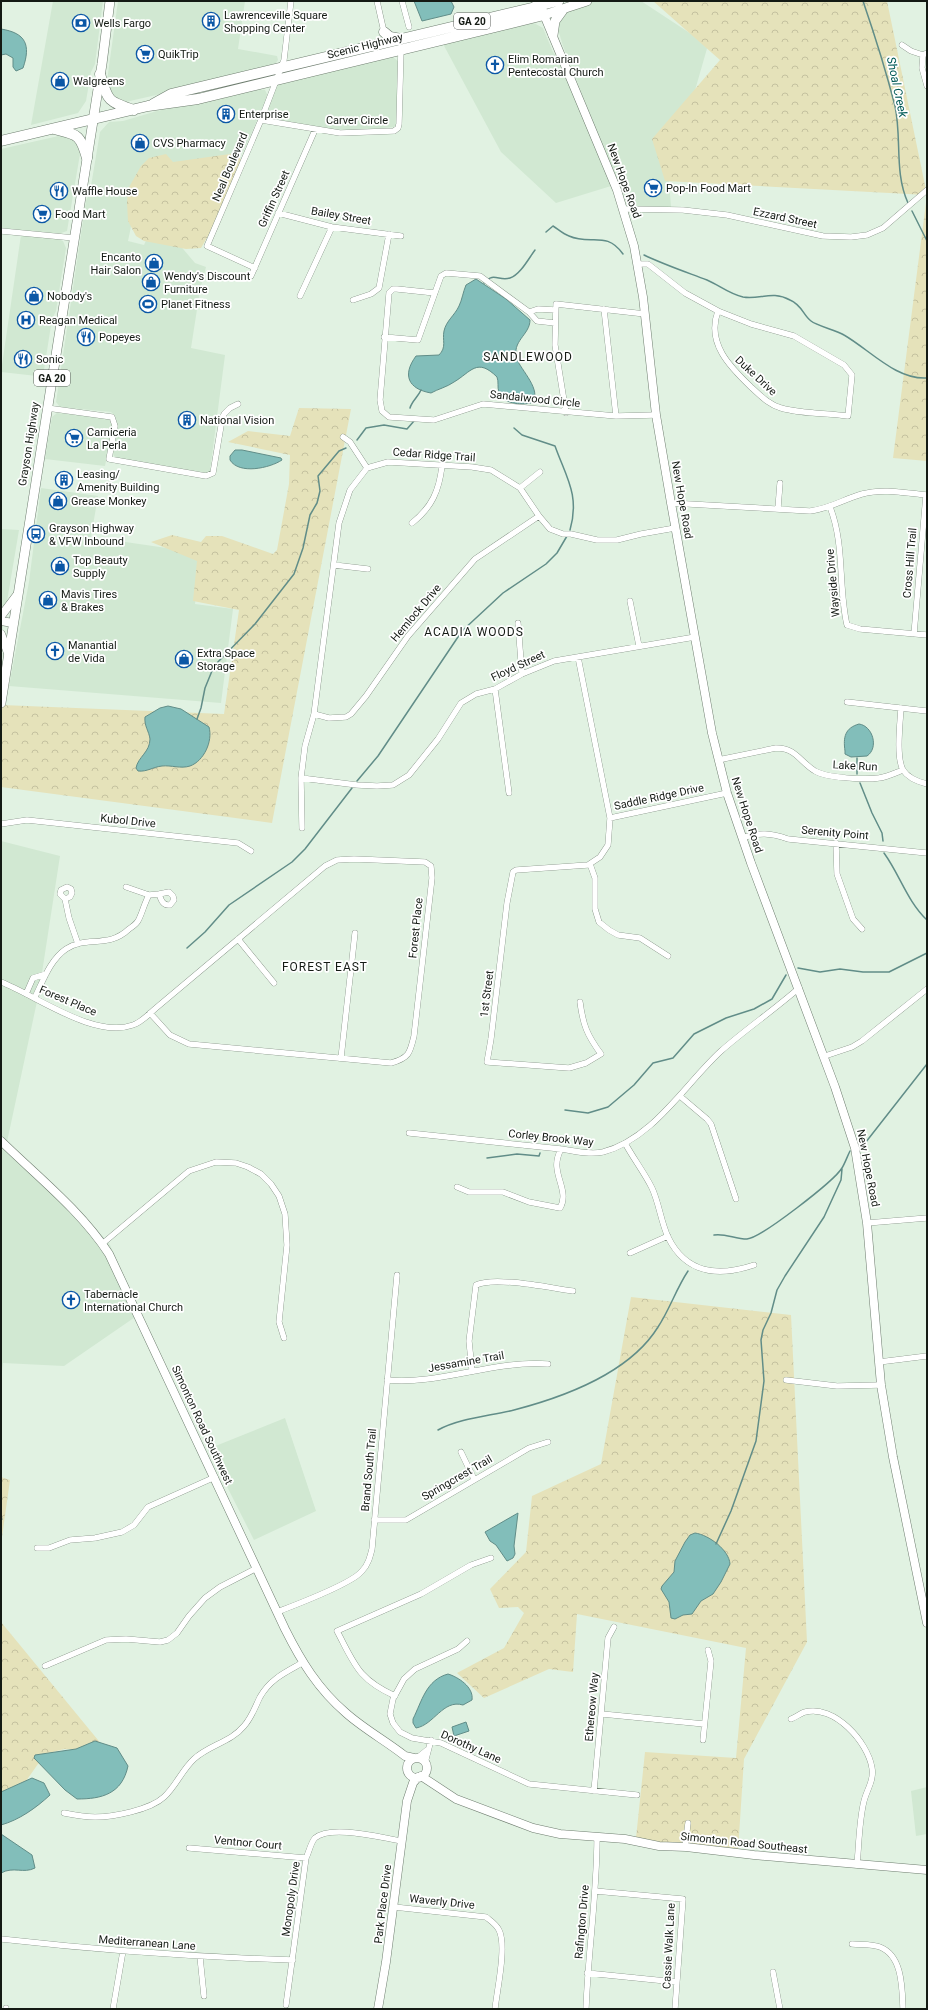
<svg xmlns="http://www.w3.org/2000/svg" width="928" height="2010" font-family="Roboto,sans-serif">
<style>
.built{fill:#d1e8d2}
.forest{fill:url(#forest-crowns)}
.water{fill:#82beba;stroke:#618d88}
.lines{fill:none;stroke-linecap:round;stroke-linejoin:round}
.stream{stroke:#618d88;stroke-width:1.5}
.street-casing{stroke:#6e7d6f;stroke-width:6}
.secondary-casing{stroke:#6e7d6f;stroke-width:9}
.primary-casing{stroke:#6e7d6f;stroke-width:10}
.highway-casing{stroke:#6e7d6f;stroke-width:11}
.street{stroke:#fff;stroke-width:5.5}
.secondary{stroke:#fff;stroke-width:8}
.primary{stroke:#fff;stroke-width:9}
.highway{stroke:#fff;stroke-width:10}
.labels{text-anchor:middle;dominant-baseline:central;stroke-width:3.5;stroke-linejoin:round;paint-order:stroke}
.shield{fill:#fff;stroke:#5a5f5a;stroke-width:1}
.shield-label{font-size:10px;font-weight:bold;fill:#141a14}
.poi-label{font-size:11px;fill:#141a14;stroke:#fff;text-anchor:start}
.street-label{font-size:11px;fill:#141a14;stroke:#fff}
.water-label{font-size:12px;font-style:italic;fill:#005a57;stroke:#fff}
.neighbourhood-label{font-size:12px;letter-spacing:1px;fill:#141a14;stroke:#fff}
</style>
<defs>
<pattern id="forest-crowns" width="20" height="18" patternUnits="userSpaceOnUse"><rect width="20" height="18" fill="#e5e2ba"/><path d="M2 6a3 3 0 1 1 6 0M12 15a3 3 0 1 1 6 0" fill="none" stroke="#c4c19f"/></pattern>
</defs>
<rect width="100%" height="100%" fill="#e1f2e2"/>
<!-- built -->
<path class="built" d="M53,1h50l-8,63 -4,8 -5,29 -8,12 -47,12z
M118,1h127l-7,48 39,7 1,4 -2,3 -49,16 -106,24 -15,-15z
M593,1h48l67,44 -39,136 2,26 -39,-1 -7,-3 -62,-157 -6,-20 9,-14z
M534,23l9,5 10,24 9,13 49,121 -55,17 -55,-51 -59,-110z
M393,57l6,5 -1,60 -3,5 -41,3 -35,-1 -54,-12 13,-34z
M259,89l6,1 3,6 -25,56 -100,17 -15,72 16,4 4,-9 30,7 17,20 11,4 -6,23 -9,58 34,7 -15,116 -3,2 -91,-14 -3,-5 5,-28 -3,-10 -4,-4 -51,-5 -4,-5 30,-201 4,-9 10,-60 9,-10 14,-1 34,-10z
M63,135h8l10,13 -14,83 -9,3 -57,-6v-79z
M21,235l35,3 7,3 3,7 -10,63 -4,8 -8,51 2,7 -45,-5z
M57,413l52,5 4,8 -8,40 -60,-7 7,-42z
M41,488l57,8 -7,41 110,16 -6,51 38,5 -12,94 -212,-17 20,-104z
M1,529l18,1 -18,107z
M1,841l59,15 -21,136 -32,150 34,31 68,70 32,70 -77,53 -61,-3 -2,16z
M285,1418l31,93 -62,29 -46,-91z
M927,1787v47l-11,2 -5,-45z"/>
<!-- forest -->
<path class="forest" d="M653,1h234l40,194v266l-34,-3 34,-263 -262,-14 -13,-42 68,-79z
M237,153l4,7 -30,71 -10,17 -15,1 -42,-8 -8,-5 -8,-15 -1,-18 1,-14 13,-23 8,-8 17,-4 7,8z
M299,408l52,1 -79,414 -271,-36 1,-82 222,9 15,-104 -46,-9 4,-40 -46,-19 21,-7 29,7 5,-6h16l51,18 4,-4 12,-66 1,-29 -62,-13 20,-11 42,5z
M631,1297l160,18 16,327 -63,117 -6,92 -83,-9 -19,-4 9,-86 91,6 10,-110 -169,-34 -4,58 -24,-3 -65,29 -27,-25 47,-25 20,-35 -6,-6 -19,1 -9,-19 36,-37 6,-56 69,-32z
M1,1477l9,3 -9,64z
M1,1622l106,129 -43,-2 -15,4 -11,11 -12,17 -25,11z"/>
<!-- water -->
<path class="water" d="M414,1h37l3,6 -3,7 -29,7z
M1,29c25,4 30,16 22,39l-7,3 -3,-4v-9l-7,-4 -5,1z
M476,279l30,20 24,21c0,15 -19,21 -13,39 3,10 27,33 14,44 -10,2 -29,1 -32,-11 -2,-5 0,-10 -2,-15 -20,-20 -26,-5 -43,5 -7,5 -16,7 -23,11 -23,-4 -29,-18 -15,-37l23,-1c8,-8 3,-15 5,-24 2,-10 11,-16 15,-25 3,-6 4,-14 7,-21z
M235,450h7l39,8 1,2c-12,8 -43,15 -52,0v-4z
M168,706l13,3 28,18c4,14 -5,34 -19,39 -9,3 -19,-1 -28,0 -9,1 -15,6 -24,5l-2,-3c2,-11 14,-16 14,-29 -1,-8 -6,-13 -5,-22l15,-9z
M859,724c14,2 20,24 8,32l-16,1 -6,-3v-3c-2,-14 0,-23 14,-27z
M518,1513l-4,33 1,8 -2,4 -6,3 -11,-16 -6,-4 -5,-9z
M695,1533c14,2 34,17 35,31l-9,18 -8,12 -12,7 -9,13 -9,1 -8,4 -4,-1 -2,-16 -8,-13 1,-3 12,-14 1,-11 10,-19 5,-7z
M448,1674c10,3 26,13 24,26l-9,5c-20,-6 -29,20 -47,23l-3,-5v-4c9,-18 13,-39 35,-45z
M466,1722l3,9 -15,5 -2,-9z
M95,1741l22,7 11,18c-6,28 -26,33 -51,33l-12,-9 -31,-32 1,-3 41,-6z
M32,1778l12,5 6,12c-14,13 -31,25 -49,30v-33z
M1,1834l31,21 3,13c-12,6 -21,-2 -34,5z"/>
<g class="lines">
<!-- stream -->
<path class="stream" d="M863,1c12,35 23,70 32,105 7,33 -1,66 13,97
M912,211l15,30
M546,232l7,-6c5,3 10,8 16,10 22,10 37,-6 54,18
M644,255c21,10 42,17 63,25 12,5 22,14 36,17 17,3 29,-7 47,3 12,5 13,15 21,21 6,5 25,9 33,14 26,15 52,45 83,43
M484,283c10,-12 15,-1 26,-5 10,-3 19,-20 25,-28
M410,408c2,-7 8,-11 11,-18
M514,428l8,7 33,11c11,31 25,49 15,84
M357,440l9,-12 18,-3 23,4 7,-8
M197,719l4,-11 4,-20 9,-22 41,-42 39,-50 9,-26 7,-33 7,-12 3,-12 -2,-15 21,-25 7,-3
M857,758v16
M357,781l21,-25 84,-125 41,-38 43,-29 11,-11 10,-17
M860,783l12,30 10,20 1,8
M884,853c16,22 23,48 43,67
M187,948l18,-16 24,-27 63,-43 13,-13 47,-61
M798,968l22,4 20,-3 23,3h26l38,-19
M565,1110l23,3 20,-6 26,-22 19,-22 20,-5 21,-24 32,-16 28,-9 18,-10 14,-24
M862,1147l65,-83
M487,1158l30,-4 22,2 1,-3
M714,1235c11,-2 21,4 33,4 14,-1 87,-58 95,-71 3,-5 5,-11 8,-17
M438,1430c22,-12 52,-14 76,-20 50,-13 115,-36 144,-83 12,-18 18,-38 30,-56
M1,1520l1,-1
M716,1544l15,-33 25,-70 8,-60 -3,-41 2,-10 8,-17 6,-23 8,-14 39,-59 17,-37 1,-11"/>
<defs>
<path id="street" d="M377,1l7,31
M402,1l7,26
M902,45l9,6 12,4 4,-2
M923,55l-1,13 5,18
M261,120l79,13 54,-2 4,-3 1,-4 2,-75
M624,209l59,1 44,5 96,21 28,1 16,-2 16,-7 44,-38
M278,213l54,14 69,9
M1,231l73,7
M638,264h10l37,29 33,18 33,13 43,12 50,29 8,10 -4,41c-22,-3 -46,-2 -67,-8 -12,-3 -21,-13 -30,-21 -21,-20 -45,-44 -33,-76
M255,268l-48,-22 54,-126 23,-60 7,-59
M251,276l64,-146
M435,293l-38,-4h-4l-4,4 -9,107 2,11 7,6 45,3 49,-16 133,12 40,-1
M300,296l32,-69
M353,300l18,-6 8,-6 10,-54
M604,309l12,107
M529,312l9,-3 17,1
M384,337l34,3 23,-64 5,-3 34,3 49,36 8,9 18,2
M47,408l65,9 3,9 -6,33 97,17 7,-3 9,-53 2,-6 6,-6 8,-4
M566,413l-11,-68 1,-41 89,10
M343,437l7,5 17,26
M520,488l20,-16
M671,503l139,8c19,-2 34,-12 52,-17 21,-6 44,-1 65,1
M830,507c15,38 8,79 17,118l13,4 67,6
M778,508l2,-25
M412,523c20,-16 27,-32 30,-57
M334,565l34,4
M630,601l9,45
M518,623l4,51
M914,634l12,-139
M578,657l32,161 -2,27 -8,12 -12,8 -72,5 -3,2 -6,31 -16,136 -4,23 82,6 17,-5 15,-9c-14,-19 -18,-29 -21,-52
M495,689l14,104
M847,702l80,9
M901,708c-1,16 -5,49 2,62 5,8 16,12 24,14
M314,714l15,4 17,-1 5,-3 15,-18 42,-60 67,-77 64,-43
M718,760l58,-12c20,0 23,13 39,23 12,7 50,9 64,7 8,-1 16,-5 24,-8
M301,778l56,7 20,1 16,-1 16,-10 29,-36 23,-36 15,-9 19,-5 27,-15 32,-13 141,-24
M610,818l117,-25
M1,824l26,-4 211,23 13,8
M302,828l-1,-50 4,-32 9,-32 25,-191 11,-33 17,-22 21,-6 84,5 19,3 29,18 19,28 11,13 13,5h8l26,6h20l24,-6 34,-6
M742,838c17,-6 29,-5 46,1l139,14
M836,843l1,31 16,45 9,10
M590,864l5,14v31l4,13 10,8 9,5 22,3 28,18
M126,887l23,8 10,-1
M169,892l4,4 1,4 -4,5c-7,1 -9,-5 -11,-11z
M65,899l5,-2 2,-4 -1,-4 -4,-2 -6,3 -1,4 5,5 4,19 9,26
M238,939l36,44
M1,982c36,14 93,57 132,43 9,-3 16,-11 23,-17l169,-142 12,-6 17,-1 71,3 6,4 1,12 -18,158c-4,17 -5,22 -23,27l-202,-19 -19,-9 -20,-22
M26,994l7,-16 13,-4
M35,997c8,-16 15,-37 31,-48 21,-14 42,0 63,-20 3,-2 7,-5 9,-8 4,-7 6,-17 11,-26
M825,1056l27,-9 10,-6 65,-52
M341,1058l14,-125
M681,1097l26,22 4,5 25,75
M409,1133l152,16c13,2 28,6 42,3 50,-13 82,-68 118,-101 25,-22 53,-41 78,-63
M625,1143c8,15 19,29 27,45 7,15 9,34 16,49 18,37 50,40 86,28
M457,1187l12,5h34l26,10 31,6c8,-13 -2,-27 -3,-40 -1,-7 1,-13 4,-19
M867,1223l60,-5
M102,1244l87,-73 27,-9 20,1 12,4 13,7 10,10 8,12 6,18 2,31 -8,77 5,16
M630,1253l38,-17
M879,1362l48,-6
M472,1370l-3,-29 7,-56c19,-9 74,3 97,6
M387,1380c54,5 105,-20 161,-16
M786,1380l51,6 44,-1
M461,1452l13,27
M374,1520h32l123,-72 19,-6
M37,1548h12l21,-8 25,-2 27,-6 12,-7 14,-18 67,-30
M277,1612c18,-7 75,-28 85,-41 6,-6 8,-14 10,-22l25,-274
M467,1641l-9,8 -43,20 -11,10 -11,20 -3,15 3,9 7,9 12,6 29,5 88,41 108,11
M45,1666l61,-26 20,-1 34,3 8,-2 9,-7 12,-17 16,-18 15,-11 37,-19
M395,1696c-37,-17 -40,-31 -58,-65l84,-37 50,-29 20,-7
M602,1714l102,10
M791,1719c5,-2 10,-6 14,-7 29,-8 63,30 67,56 2,13 -5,21 -8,33 -5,20 -5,43 -7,64
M703,1740l8,-79 -3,-11
M417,1758l10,-8
M425,1763l6,-23
M594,1791l14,-153 6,-11
M64,1813c10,2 20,4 31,4 18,0 55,-7 69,-20 12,-11 18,-27 30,-38 15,-14 37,-17 50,-33 8,-9 11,-19 16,-29 10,-18 26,-25 42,-34
M685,1847l3,-24
M189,1848l117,10
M595,1891l88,8 -8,110
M394,1907l92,10c5,4 10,7 13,13 8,16 -2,60 -4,79
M1,1939c97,11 194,18 292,21
M852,1944c9,1 20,0 28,3 23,9 22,42 23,62
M200,1957l4,39
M773,1972l7,37
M587,1973l89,9
M286,2005l20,-147c3,-6 5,-16 9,-20 16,-14 67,0 87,3
M6,2009v-1
M113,2009l10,-58
M586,2009c2,-57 11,-114 11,-171"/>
<path id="secondary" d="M544,15l73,175 17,56 9,51 13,118 15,88 41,230 15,60 24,70 84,224 20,61 12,75 14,162 12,72 34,166
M1,616l16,-21
M1,621l12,2
M1,634l7,19
M1,1141c37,36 80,70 108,113l176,375c16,32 33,60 61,84 18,16 40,28 59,43l9,2
M407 1768a10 10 0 1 1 20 0a10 10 0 1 1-20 0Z
M421,1776l35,23 77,29 27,6 65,5 34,7 27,1 68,8 173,15
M378,2009l8,-47 21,-161 6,-18 5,-6"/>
<path id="primary" d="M540,6l19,-5
M544,15l43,-14
M553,35l2,-14 8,-11
M1,703l101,-639 8,-63"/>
<path id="highway" d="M384,32l6,5 11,2
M100,74c8,27 7,27 34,36
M153,104l18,-10 369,-88
M54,129c23,6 26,4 33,29
M1,141l147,-35 50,-7 346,-84 -7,-14"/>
</defs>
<!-- street casing -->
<use href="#street" class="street-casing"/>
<!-- secondary casing -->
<use href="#secondary" class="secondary-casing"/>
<!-- primary casing -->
<use href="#primary" class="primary-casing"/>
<!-- highway casing -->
<use href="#highway" class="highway-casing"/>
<!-- street -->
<use href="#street" class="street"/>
<!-- secondary -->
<use href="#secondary" class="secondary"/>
<!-- primary -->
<use href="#primary" class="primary"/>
<!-- highway -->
<use href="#highway" class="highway"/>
</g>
<!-- icons -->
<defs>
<symbol id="building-ring" viewBox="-11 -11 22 22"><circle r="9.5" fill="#fff" stroke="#0b57a6" stroke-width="1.5"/><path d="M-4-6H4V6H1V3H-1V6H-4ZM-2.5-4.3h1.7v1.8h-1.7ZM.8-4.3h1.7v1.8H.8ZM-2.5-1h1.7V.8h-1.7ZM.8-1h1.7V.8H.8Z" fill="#0b57a6"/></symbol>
<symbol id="bank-ring" viewBox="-11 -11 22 22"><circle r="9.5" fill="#fff" stroke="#0b57a6" stroke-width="1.5"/><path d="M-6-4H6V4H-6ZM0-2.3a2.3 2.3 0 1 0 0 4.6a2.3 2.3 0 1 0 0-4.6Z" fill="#0b57a6"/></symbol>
<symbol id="supermarket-ring" viewBox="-11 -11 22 22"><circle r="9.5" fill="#fff" stroke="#0b57a6" stroke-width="1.5"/><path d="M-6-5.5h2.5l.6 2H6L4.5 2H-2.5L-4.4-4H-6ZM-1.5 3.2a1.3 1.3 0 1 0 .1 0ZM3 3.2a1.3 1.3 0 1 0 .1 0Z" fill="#0b57a6"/></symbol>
<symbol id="church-ring" viewBox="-11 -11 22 22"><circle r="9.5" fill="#fff" stroke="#0b57a6" stroke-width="1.5"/><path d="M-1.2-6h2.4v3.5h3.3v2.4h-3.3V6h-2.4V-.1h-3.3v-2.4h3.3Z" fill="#0b57a6"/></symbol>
<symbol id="shop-ring" viewBox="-11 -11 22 22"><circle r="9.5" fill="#fff" stroke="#0b57a6" stroke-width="1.5"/><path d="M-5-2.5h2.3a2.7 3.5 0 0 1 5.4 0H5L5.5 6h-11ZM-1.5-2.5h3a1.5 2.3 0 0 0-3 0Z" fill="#0b57a6"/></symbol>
<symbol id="restaurant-ring" viewBox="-11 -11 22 22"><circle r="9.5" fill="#fff" stroke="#0b57a6" stroke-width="1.5"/><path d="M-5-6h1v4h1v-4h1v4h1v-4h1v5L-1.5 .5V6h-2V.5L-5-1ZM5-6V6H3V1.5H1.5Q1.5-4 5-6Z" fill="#0b57a6"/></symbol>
<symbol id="stadium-ring" viewBox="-11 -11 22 22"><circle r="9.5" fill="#fff" stroke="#0b57a6" stroke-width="1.5"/><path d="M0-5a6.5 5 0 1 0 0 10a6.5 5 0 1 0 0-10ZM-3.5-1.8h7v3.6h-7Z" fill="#0b57a6"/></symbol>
<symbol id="hospital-ring" viewBox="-11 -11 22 22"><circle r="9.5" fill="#fff" stroke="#0b57a6" stroke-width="1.5"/><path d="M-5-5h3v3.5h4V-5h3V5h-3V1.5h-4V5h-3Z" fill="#0b57a6"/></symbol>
<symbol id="bus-ring" viewBox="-11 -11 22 22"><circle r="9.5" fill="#fff" stroke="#0b57a6" stroke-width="1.5"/><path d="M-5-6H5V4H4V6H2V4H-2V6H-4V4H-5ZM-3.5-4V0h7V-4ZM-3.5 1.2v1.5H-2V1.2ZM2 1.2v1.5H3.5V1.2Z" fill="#0b57a6"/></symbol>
</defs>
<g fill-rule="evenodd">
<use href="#building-ring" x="201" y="11" width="20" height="20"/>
<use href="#bank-ring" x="71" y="13" width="20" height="20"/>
<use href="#supermarket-ring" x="135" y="44" width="20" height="20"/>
<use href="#church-ring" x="485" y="55" width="20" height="20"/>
<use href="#shop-ring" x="50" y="71" width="20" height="20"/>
<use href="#building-ring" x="216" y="104" width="20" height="20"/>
<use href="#shop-ring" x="130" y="133" width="20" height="20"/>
<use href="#supermarket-ring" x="643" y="178" width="20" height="20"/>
<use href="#restaurant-ring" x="49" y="181" width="20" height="20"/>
<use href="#supermarket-ring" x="32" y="204" width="20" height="20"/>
<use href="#shop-ring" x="144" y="253" width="20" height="20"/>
<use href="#shop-ring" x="141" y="272" width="20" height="20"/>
<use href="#shop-ring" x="24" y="286" width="20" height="20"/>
<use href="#stadium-ring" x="138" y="294" width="20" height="20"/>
<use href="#hospital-ring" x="16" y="310" width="20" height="20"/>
<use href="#restaurant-ring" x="76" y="327" width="20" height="20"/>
<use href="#restaurant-ring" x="13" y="349" width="20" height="20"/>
<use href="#building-ring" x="177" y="410" width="20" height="20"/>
<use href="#supermarket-ring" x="64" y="428" width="20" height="20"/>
<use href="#building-ring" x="54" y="470" width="20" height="20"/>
<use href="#shop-ring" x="48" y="491" width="20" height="20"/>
<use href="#bus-ring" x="26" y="524" width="20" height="20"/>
<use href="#shop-ring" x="50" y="556" width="20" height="20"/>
<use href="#shop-ring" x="38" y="590" width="20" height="20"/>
<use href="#church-ring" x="45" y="641" width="20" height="20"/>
<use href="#shop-ring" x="174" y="649" width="20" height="20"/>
<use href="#church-ring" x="61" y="1290" width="20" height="20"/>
</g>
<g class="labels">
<!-- shield labels -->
<g class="shield">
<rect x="454" y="13" width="36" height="16" rx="3"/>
<rect x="34" y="370" width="36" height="16" rx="3"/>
</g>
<g class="shield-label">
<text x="472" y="21">GA 20</text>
<text x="52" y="378">GA 20</text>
</g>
<!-- poi labels -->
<g class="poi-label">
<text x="224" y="15">Lawrenceville Square<tspan x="224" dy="13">Shopping Center</tspan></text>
<text x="94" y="23">Wells Fargo</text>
<text x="158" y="54">QuikTrip</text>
<text x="508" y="59">Elim Romarian<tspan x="508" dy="13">Pentecostal Church</tspan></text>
<text x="73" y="81">Walgreens</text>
<text x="239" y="114">Enterprise</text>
<text x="153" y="143">CVS Pharmacy</text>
<text x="666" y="188">Pop-In Food Mart</text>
<text x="72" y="191">Waffle House</text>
<text x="55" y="214">Food Mart</text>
<text x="141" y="257" text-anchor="end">Encanto<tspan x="141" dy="13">Hair Salon</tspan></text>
<text x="164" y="276">Wendy's Discount<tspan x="164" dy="13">Furniture</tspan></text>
<text x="47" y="296">Nobody's</text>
<text x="161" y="304">Planet Fitness</text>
<text x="39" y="320">Reagan Medical</text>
<text x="99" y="337">Popeyes</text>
<text x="36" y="359">Sonic</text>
<text x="200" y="420">National Vision</text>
<text x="87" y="432">Carniceria<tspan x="87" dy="13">La Perla</tspan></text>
<text x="77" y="474">Leasing/<tspan x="77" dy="13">Amenity Building</tspan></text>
<text x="71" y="501">Grease Monkey</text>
<text x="49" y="528">Grayson Highway<tspan x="49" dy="13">&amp; VFW Inbound</tspan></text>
<text x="73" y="560">Top Beauty<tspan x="73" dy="13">Supply</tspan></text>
<text x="61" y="594">Mavis Tires<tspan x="61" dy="13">&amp; Brakes</tspan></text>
<text x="68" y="645">Manantial<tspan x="68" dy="13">de Vida</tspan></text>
<text x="197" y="653">Extra Space<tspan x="197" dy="13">Storage</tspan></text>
<text x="84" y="1294">Tabernacle<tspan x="84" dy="13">International Church</tspan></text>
</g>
<!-- street labels -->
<g class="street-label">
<text transform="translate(365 46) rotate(-14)">Scenic Highway</text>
<text x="357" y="120">Carver Circle</text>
<text transform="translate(230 167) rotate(-67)">Neal Boulevard</text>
<text transform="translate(624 181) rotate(70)">New Hope Road</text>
<text transform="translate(274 199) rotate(-66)">Griffin Street</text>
<text transform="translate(341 216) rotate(10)">Bailey Street</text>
<text transform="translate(785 218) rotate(12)">Ezzard Street</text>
<text transform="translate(756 376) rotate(43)">Duke Drive</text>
<text transform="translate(535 399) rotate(6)">Sandalwood Circle</text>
<text transform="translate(29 444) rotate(-81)">Grayson Highway</text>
<text transform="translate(434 455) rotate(4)">Cedar Ridge Trail</text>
<text transform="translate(682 500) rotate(80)">New Hope Road</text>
<text transform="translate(910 563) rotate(-85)">Cross Hill Trail</text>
<text transform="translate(833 583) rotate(-95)">Wayside Drive</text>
<text transform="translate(416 613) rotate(-50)">Hemlock Drive</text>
<text transform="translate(518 666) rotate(-25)">Floyd Street</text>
<text transform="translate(855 766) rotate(3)">Lake Run</text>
<text transform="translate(659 797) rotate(-12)">Saddle Ridge Drive</text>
<text transform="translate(747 815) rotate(72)">New Hope Road</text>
<text transform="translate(128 821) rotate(6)">Kubol Drive</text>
<text transform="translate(835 833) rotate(5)">Serenity Point</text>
<text transform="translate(416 928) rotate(-84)">Forest Place</text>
<text transform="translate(487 994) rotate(-83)">1st Street</text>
<text transform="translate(68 1001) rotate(23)">Forest Place</text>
<text transform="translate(551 1138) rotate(6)">Corley Brook Way</text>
<text transform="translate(868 1168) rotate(79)">New Hope Road</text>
<text transform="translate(466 1362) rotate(-10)">Jessamine Trail</text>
<text transform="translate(202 1425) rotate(65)">Simonton Road Southwest</text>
<text transform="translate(369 1470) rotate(-85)">Brand South Trail</text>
<text transform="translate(457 1478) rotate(-30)">Springcrest Trail</text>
<text transform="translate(592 1707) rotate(-85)">Ethereow Way</text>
<text transform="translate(471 1747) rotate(24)">Dorothy Lane</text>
<text transform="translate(248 1843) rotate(5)">Ventnor Court</text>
<text transform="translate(744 1843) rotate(6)">Simonton Road Southeast</text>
<text transform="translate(291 1899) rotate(-82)">Monopoly Drive</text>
<text transform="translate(442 1902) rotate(6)">Waverly Drive</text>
<text transform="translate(383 1904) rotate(-83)">Park Place Drive</text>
<text transform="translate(582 1922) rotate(-85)">Rafington Drive</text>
<text transform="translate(147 1943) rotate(4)">Mediterranean Lane</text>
<text transform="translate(669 1946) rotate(-87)">Cassie Walk Lane</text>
</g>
<!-- water labels -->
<g class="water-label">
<text transform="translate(897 87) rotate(78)">Shoal Creek</text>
</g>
<!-- neighbourhood labels -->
<g class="neighbourhood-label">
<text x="528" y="357">SANDLEWOOD</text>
<text x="474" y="632">ACADIA WOODS</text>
<text x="325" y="967">FOREST EAST</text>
</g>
</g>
<!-- border -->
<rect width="928" height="2010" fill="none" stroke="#141a14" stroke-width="4"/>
</svg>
